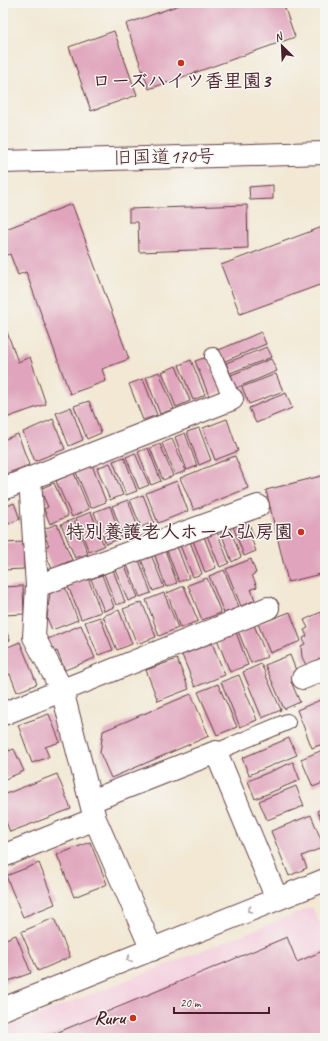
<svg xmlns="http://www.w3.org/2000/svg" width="328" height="1041" font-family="Caveat,'Klee One',sans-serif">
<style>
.built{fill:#f4cfde}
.building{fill:#e0a5bc}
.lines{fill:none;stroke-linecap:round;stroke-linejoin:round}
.service-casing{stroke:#633d44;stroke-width:18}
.minor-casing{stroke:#633d44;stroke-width:24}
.trunk-casing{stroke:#633d44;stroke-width:24}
.service{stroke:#fff;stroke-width:16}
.minor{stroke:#fff;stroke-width:22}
.trunk{stroke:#fff;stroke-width:22}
.oneway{stroke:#ae9aa0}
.poi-dot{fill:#c8321e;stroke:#f6f6f2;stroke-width:1.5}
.labels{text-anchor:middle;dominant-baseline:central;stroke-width:3;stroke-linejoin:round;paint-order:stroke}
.poi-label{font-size:19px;font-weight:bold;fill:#4a1f2b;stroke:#f6f6f2;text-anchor:end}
.street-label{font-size:19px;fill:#4a1f2b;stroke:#f6f6f2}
</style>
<rect width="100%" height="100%" fill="#f6f6f2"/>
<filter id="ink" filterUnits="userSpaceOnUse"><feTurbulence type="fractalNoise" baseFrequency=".025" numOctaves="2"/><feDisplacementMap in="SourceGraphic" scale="8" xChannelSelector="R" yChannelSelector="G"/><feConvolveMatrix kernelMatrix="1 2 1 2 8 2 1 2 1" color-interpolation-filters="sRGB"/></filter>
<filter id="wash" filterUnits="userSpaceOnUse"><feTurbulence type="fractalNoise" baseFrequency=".012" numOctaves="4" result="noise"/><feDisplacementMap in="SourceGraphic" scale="16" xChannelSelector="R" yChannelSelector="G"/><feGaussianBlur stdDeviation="0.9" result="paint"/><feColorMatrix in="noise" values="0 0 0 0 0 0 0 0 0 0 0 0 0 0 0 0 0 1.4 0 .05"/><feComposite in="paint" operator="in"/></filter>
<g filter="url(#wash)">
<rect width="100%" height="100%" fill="#f2e8d4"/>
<!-- built -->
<path class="built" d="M312,907l13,26v105h-322v-9z"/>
<g id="blocks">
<!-- building -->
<path class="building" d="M185,3h98l12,34 -146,52 -23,-65z
M114,31l23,64 -46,16 -22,-64z
M273,185v14l-23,1 -1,-13z
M72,204l57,155 -27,10 4,12 -36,13 -44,-122 -8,3 -8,-21 -7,2v-26z
M247,205l1,43 -109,4 -1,-30h-9v-13z
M325,226v57l-85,31 -19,-49z
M3,321l15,41 12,-5 16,47 -43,15z
M261,332l5,12 -41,17 -6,-11z
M267,347l5,10 -42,16 -4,-10z
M207,357l14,35 -12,4 -14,-35z
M271,359l6,12 -41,17 -5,-13z
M191,360l14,35 -12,5 -14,-35z
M176,366l14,35 -14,6 -14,-35z
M159,372l15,37 -14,5 -14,-37z
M276,374l7,17 -34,13 -7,-17z
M143,379l14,36 -14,5 -14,-36z
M286,393l6,15 -36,15 -7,-15z
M89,401l12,32 -14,6 -13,-33z
M71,407l12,33 -14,6 -13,-33z
M53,419l12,30 -30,12 -12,-29z
M227,419l11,32 -23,9 -12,-32z
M199,428l12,32 -12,5 -12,-33z
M185,433l12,33 -10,4 -12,-33z
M18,434l11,31 -26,10v-35z
M172,439l14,32 -11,4 -13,-32z
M160,444l13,32 -10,4 -13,-32z
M148,448l13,33 -10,4 -13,-33z
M135,453l14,32 -10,4 -13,-32z
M235,456l13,32 -54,22 -14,-32z
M124,457l13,34 -11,4 -13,-34z
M110,463l13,32 -13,5 -13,-32z
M92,465l14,37 -15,6 -15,-36z
M74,473l15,36 -17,8 -16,-36z
M325,475v98l-37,9 -22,-92z
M177,481l11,30 -30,12 -12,-30z
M54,483l14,33 -18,8 -6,-15 4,-2 -8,-18z
M143,495l11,27 -13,5 -11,-27z
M128,500l11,30 -16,5 -11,-29z
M14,503l6,16 -17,7v-18z
M110,506l11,32 -15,6 -12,-32z
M91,512l13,34 -15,6 -13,-34z
M246,516l8,21 -3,1 5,13 -12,5 -13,-35z
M74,519l14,35 -13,4 -14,-34z
M57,524l15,36 -20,9 -9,-21 6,-3 -4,-8 2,-1 -3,-7z
M228,524l13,33 -9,5 -13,-35z
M216,529l13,34 -9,4 -14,-34z
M203,534l13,34 -11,4 -13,-34z
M189,539l13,35 -9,3 -14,-34z
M24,542v27l-21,1v-27z
M176,544l13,34 -10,4 -13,-34z
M165,550l12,33 -11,4 -12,-34z
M151,555l13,32 -11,4 -12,-32z
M251,559l5,14 -4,2 5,12 -6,2 4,11 -14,6 -15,-37z
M139,560l12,33 -11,4 -13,-32z
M125,566l13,31 -10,4 -13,-32z
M113,570l12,32 -9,3 -12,-31z
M224,570l15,37 -15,6 -15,-37z
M102,575l12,32 -10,4 -13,-32z
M88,578l13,34 -20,7 -13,-33z
M207,578l14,35 -19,7 -14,-35z
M23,586l1,28 -21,1v-28z
M184,586l14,35 -18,7 -13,-35z
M65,587l13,33 -26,10 -5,-12 3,-25z
M164,593l14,35 -19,8 -13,-36z
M142,602l14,35 -19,7 -14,-35z
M119,610l13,34 -15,6 -14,-34z
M290,612l11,29 -31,12 -12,-29z
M321,612l4,10v34l-19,9 -4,-8 -1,-11 4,-2 -2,-6 4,-2 -3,-6 4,-2 -4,-8z
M100,617l13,33 -15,5 -13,-33z
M3,624l7,16 -7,3z
M81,625l14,33 -30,12 -8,-19 -3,1 -6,-13z
M254,625l13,32 -16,6 -13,-32z
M236,632l12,33 -18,7 -13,-33z
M20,642l17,42 -20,8 -7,-18 -7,3v-28z
M212,643l13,32 -30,12 -13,-32z
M290,655l9,23 -8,4 9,20 -16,7 -19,-44z
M177,659l12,30 -31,12 -12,-31z
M261,664l20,46 -19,8 -19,-46z
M239,675l18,45 -17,7 -19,-45z
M218,684l19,43 -20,8 -19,-43z
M191,694l18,42 -98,42 -11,-25 3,-22z
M325,698v45l-13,5 -15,-38z
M49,714l11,28 -15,5 4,10 -17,6 -14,-38z
M3,738l6,13 5,-2 10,22 -21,9z
M289,738l8,17 -48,20 -7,-17z
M325,749v33l-12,5 -12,-28z
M293,762l7,18 -45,19 -7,-18z
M57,774l14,35 -61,23 -7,-18v-19z
M296,786l8,20 -37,14 -8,-19z
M325,807v21l-8,-17z
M311,815l13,32 -22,9 5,12 -18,8 -18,-45z
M90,842l17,42 -33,13 -17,-42z
M39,863l16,41 -32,13 -17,-41z
M54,918l16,39 -32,14 -17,-39z
M16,935l15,38 -28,10v-43z
M287,937l10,25 28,-12v88h-281z"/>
</g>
</g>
<g filter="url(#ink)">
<use href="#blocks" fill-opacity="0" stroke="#633d44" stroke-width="1"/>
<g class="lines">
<defs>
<path id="service" d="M213,356l19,43
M216,752l71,-30"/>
<path id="minor" d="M30,479l7,107 -3,51 28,53 33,129 57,131
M3,489l229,-90
M37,586l221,-80
M303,678l22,-9
M3,714l265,-106
M91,801l125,-49 61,147
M3,856l92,-37
M3,1009l322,-129"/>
<path id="trunk" d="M3,162l322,-9"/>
</defs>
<!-- service casing -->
<use href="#service" class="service-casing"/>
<!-- minor casing -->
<use href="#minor" class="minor-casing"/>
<!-- trunk casing -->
<use href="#trunk" class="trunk-casing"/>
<!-- service -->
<use href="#service" class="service"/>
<!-- minor -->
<use href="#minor" class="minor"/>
<!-- trunk -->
<use href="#trunk" class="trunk"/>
</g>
<!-- one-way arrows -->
<defs><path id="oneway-chevron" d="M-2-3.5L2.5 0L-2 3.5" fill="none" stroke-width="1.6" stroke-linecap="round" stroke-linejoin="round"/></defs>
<g class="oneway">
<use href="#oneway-chevron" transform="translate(250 910) rotate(158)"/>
<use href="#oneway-chevron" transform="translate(129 959) rotate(158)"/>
</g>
</g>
<!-- markers -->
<g class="poi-dot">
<circle cx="181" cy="63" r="4"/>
<circle cx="301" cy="532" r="4"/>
<circle cx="133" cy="1018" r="4"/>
</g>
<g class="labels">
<!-- poi labels -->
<g class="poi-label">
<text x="181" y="81" text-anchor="middle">ローズハイツ香里園3</text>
<text x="293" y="532">特別養護老人ホーム弘房園</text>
<text x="125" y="1018">Ruru</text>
</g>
<!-- street labels -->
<g class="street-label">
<text transform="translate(164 157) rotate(-1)">旧国道170号</text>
</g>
</g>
<!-- margin -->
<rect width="328" height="1041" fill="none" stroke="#f6f6f2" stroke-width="16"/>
<!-- north arrow -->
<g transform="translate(282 46) rotate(336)" stroke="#f6f6f2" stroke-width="3" paint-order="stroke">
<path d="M0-3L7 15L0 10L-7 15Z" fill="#4a1f2b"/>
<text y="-6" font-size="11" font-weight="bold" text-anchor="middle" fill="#4a1f2b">N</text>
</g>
<!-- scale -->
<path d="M174 1007v6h95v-6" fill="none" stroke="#4a1f2b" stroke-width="2"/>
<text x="180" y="1007" font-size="12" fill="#4a1f2b" stroke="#f6f6f2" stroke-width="3" paint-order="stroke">20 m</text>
</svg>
